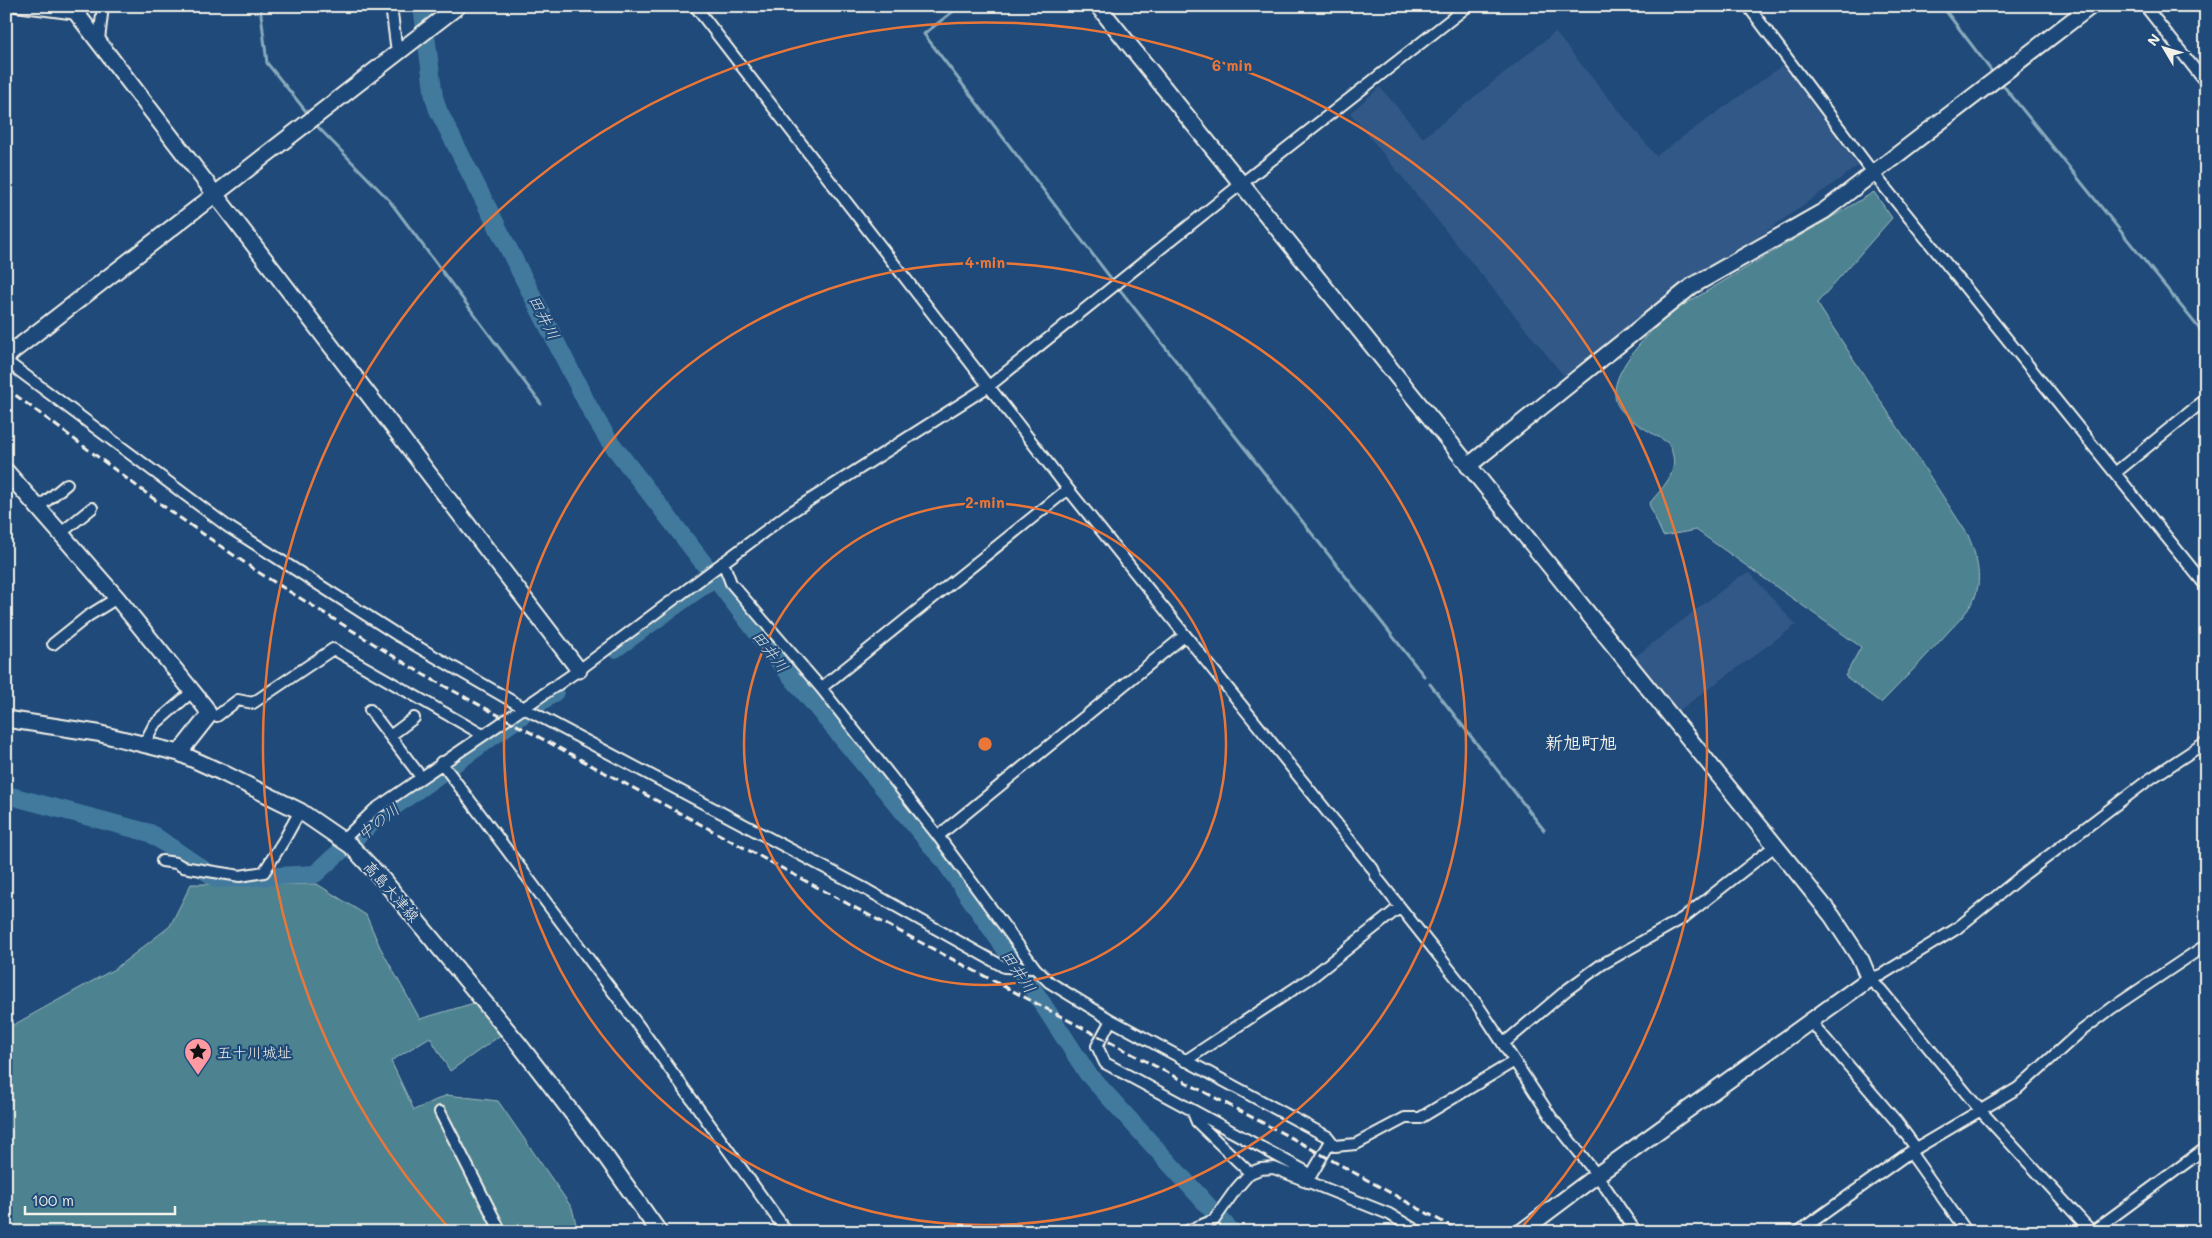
<svg xmlns="http://www.w3.org/2000/svg" width="2212" height="1238" font-family="Mali,'Klee One',sans-serif">
<style>
.built{fill:#325887}
.green{fill:#4e8391;stroke:#a1babc}
.lines{fill:none;stroke-linecap:round;stroke-linejoin:round}
.stream{stroke:#89aabc;stroke-width:3}
.river{stroke:#427a9e;stroke-width:18}
.street-casing{stroke:#f4f1e8;stroke-width:14}
.secondary-casing{stroke:#f4f1e8;stroke-width:19}
.street{stroke:#1f4a7a;stroke-width:10}
.secondary{stroke:#1f4a7a;stroke-width:15}
.rail{stroke:#f4f1e8;stroke-width:3;stroke-dasharray:8 4;stroke-linecap:butt}
.ring{fill:none;stroke:#ea7738;stroke-width:2.5}
.labels{text-anchor:middle;dominant-baseline:central;stroke-width:4.5;stroke-linejoin:round;paint-order:stroke}
.street-label{font-size:15px;fill:#f4f1e8;stroke:#1f4a7a}
.poi-label{font-size:15px;fill:#f4f1e8;stroke:#1f4a7a;text-anchor:start}
.water-label{font-size:16px;font-style:italic;fill:#d9dfdd;stroke:#1f4a7a}
.quarter-label{font-size:18px;font-weight:bold;fill:#f4f1e8;stroke:#1f4a7a}
.centre{fill:#ea7738;stroke:#1f4a7a;stroke-width:2.5}
.ring-label{font-size:15px;text-anchor:middle;font-weight:bold;fill:#ea7738;stroke:#1f4a7a;stroke-width:4.5;stroke-linejoin:round;paint-order:stroke}
</style>
<rect width="100%" height="100%" fill="#1f4a7a"/>
<filter id="ink" filterUnits="userSpaceOnUse"><feTurbulence type="fractalNoise" baseFrequency=".02" numOctaves="2"/><feDisplacementMap in="SourceGraphic" scale="10" xChannelSelector="R" yChannelSelector="G"/><feConvolveMatrix kernelMatrix="1 2 1 2 8 2 1 2 1" color-interpolation-filters="sRGB"/></filter>
<g filter="url(#ink)">
<!-- built -->
<path class="built" d="M1555,32l101,124 127,-91 75,101 -294,210 -214,-263 30,-26 43,51z
M1750,573l46,52 -119,87 -45,-53 107,-82z"/>
<!-- green -->
<path class="green" d="M1874,192l18,26 -75,85 151,232c8,20 15,41 7,62 -5,12 -17,25 -26,34 -22,25 -45,48 -68,72l-36,-27 16,-29 -165,-117 -33,6 -14,-32c16,-20 34,-34 19,-61 -15,-10 -35,-19 -47,-33 -25,-29 33,-83 54,-100z
M191,884h126l49,31 14,32 40,72 54,-16 27,32 -51,36 -20,-34 -39,24 23,49 33,-15 51,6 74,107 6,24h-572v-203l110,-61 54,-42z"/>
<g class="lines">
<!-- stream -->
<path class="stream" d="M260,6l7,57 42,52
M960,6l-36,28 189,247
M1942,6l51,67
M2002,84l204,253
M316,125l73,75 152,204
M1117,286l307,390
M1430,684l114,146"/>
<!-- river -->
<path class="river" d="M422,6l12,91 4,13 152,299 18,30 177,230 160,193 82,118 61,94 144,158
M615,649l99,-71
M6,800l1,-5 143,38 67,46 98,-5 59,-53 181,-129"/>
<defs>
<path id="street" d="M16,6l61,8
M391,6l6,46
M695,6l373,483 305,380 4,9 100,126 74,113 46,58 39,57
M1748,6l126,168 332,412
M2145,6l61,77
M99,40l4,-34
M6,361l221,165 172,110 125,72 343,182 137,77 31,1
M2115,473l91,-74
M39,507l28,-23
M61,533l31,-25
M723,562l8,21 90,105 117,148 97,132 14,14 62,38 217,117 7,9 21,-2 49,-26h15l93,-56
M53,644l35,-28 29,-18
M821,688l247,-199
M370,710l51,67
M209,715l8,1 21,-16 15,3 80,-54 150,86
M390,736l24,-18
M2206,742l-59,39 -129,98 -62,50 -75,46 -12,4 12,11 99,120 112,122 114,-84
M144,744l10,-19 39,-34
M441,762l206,275 140,195
M938,836l246,-200
M343,840l31,-30 205,-140 209,-156 201,-128 252,-202 227,-178
M162,861l14,2 7,4 57,9 24,-4 20,-32 16,-29
M1111,1020l-14,26 8,17 87,47 5,12 53,51
M1811,1022l85,99 20,27
M1503,1044l65,-55 33,-24 82,-47 93,-73
M1185,1061l127,-84 88,-70
M1192,1110l113,61 2,11
M440,1112l61,120
M1910,1152l57,80
M1307,1182l24,-41
M1185,1232l29,-12 22,-31 14,-16 10,-4 14,-1 115,46 30,18
M1798,1232l112,-80 108,-64 62,-56 32,-24 94,-63"/>
<path id="secondary" d="M71,6l508,664
M1098,6l734,910 29,44 8,19 -272,196 -76,57
M6,358l7,-7 445,-345
M1468,466l224,-180 132,-75 267,-205
M6,471l111,127 88,109 4,8 -30,38
M6,719l91,14 82,20 42,19 79,39 51,35 33,35 134,162 88,114 53,75"/>
</defs>
<!-- street casing -->
<use href="#street" class="street-casing"/>
<!-- secondary casing -->
<use href="#secondary" class="secondary-casing"/>
<!-- street -->
<use href="#street" class="street"/>
<!-- secondary -->
<use href="#secondary" class="secondary"/>
<!-- rail -->
<path class="rail" d="M6,388l164,123 88,61 166,103 439,237 436,230 162,90"/>
</g>
</g>
<!-- distance rings -->
<g class="ring">
<circle cx="985" cy="744" r="241"/>
<circle cx="985" cy="744" r="481"/>
<path d="M448 1227A722 722 0 1 1 1522 1227"/>
</g>
<!-- icons -->
<defs>
<symbol id="sight-pin" viewBox="-11 -11 22 30"><path d="M0 17L-7.5 6A9.5 9.5 0 1 1 7.5 6Z" fill="#ff9aa2" stroke="#1f4a7a"/><path d="M0-6L1.8-2.2L6-1.7L2.9 1.2L3.7 5.4L0 3.3L-3.7 5.4L-2.9 1.2L-6-1.7L-1.8-2.2Z" fill="#111"/></symbol>
</defs>
<g fill-rule="evenodd">
<use href="#sight-pin" x="182" y="1036" width="32" height="43"/>
</g>
<g class="labels">
<!-- street labels -->
<g class="street-label">
<text transform="translate(392 891) rotate(49)">高島大津線</text>
</g>
<!-- poi labels -->
<g class="poi-label">
<text x="217" y="1052">五十川城址</text>
</g>
<!-- water labels -->
<g class="water-label">
<text transform="translate(545 317) rotate(63)">田井川</text>
<text transform="translate(771 651) rotate(52)">田井川</text>
<text transform="translate(378 821) rotate(-38)">中の川</text>
<text transform="translate(1019 971) rotate(56)">田井川</text>
</g>
<!-- quarter labels -->
<g class="quarter-label">
<text x="1581" y="742">新旭町旭</text>
</g>
</g>
<circle cx="985" cy="744" r="8" class="centre"/>
<g class="ring-label">
<text x="1232" y="71">6 min</text>
<text x="985" y="268">4 min</text>
<text x="985" y="508">2 min</text>
</g>
<!-- margin -->
<rect width="2212" height="1238" fill="none" stroke="#1f4a7a" stroke-width="25"/>
<rect x="12" y="12" width="2187" height="1213" fill="none" stroke="#f4f1e8" stroke-width="2" filter="url(#ink)"/>
<!-- north arrow -->
<g transform="translate(2164 48) rotate(308)" stroke="#1f4a7a" stroke-width="4" paint-order="stroke">
<path d="M0-4L9 19L0 12L-9 19Z" fill="#f4f1e8"/>
<text y="-8" font-size="14" font-weight="bold" text-anchor="middle" fill="#f4f1e8">N</text>
</g>
<!-- scale -->
<path d="M25 1206v8h150v-8" fill="none" stroke="#f4f1e8" stroke-width="2.5"/>
<text x="32" y="1206" font-size="15" fill="#f4f1e8" stroke="#1f4a7a" stroke-width="4" paint-order="stroke">100 m</text>
</svg>
